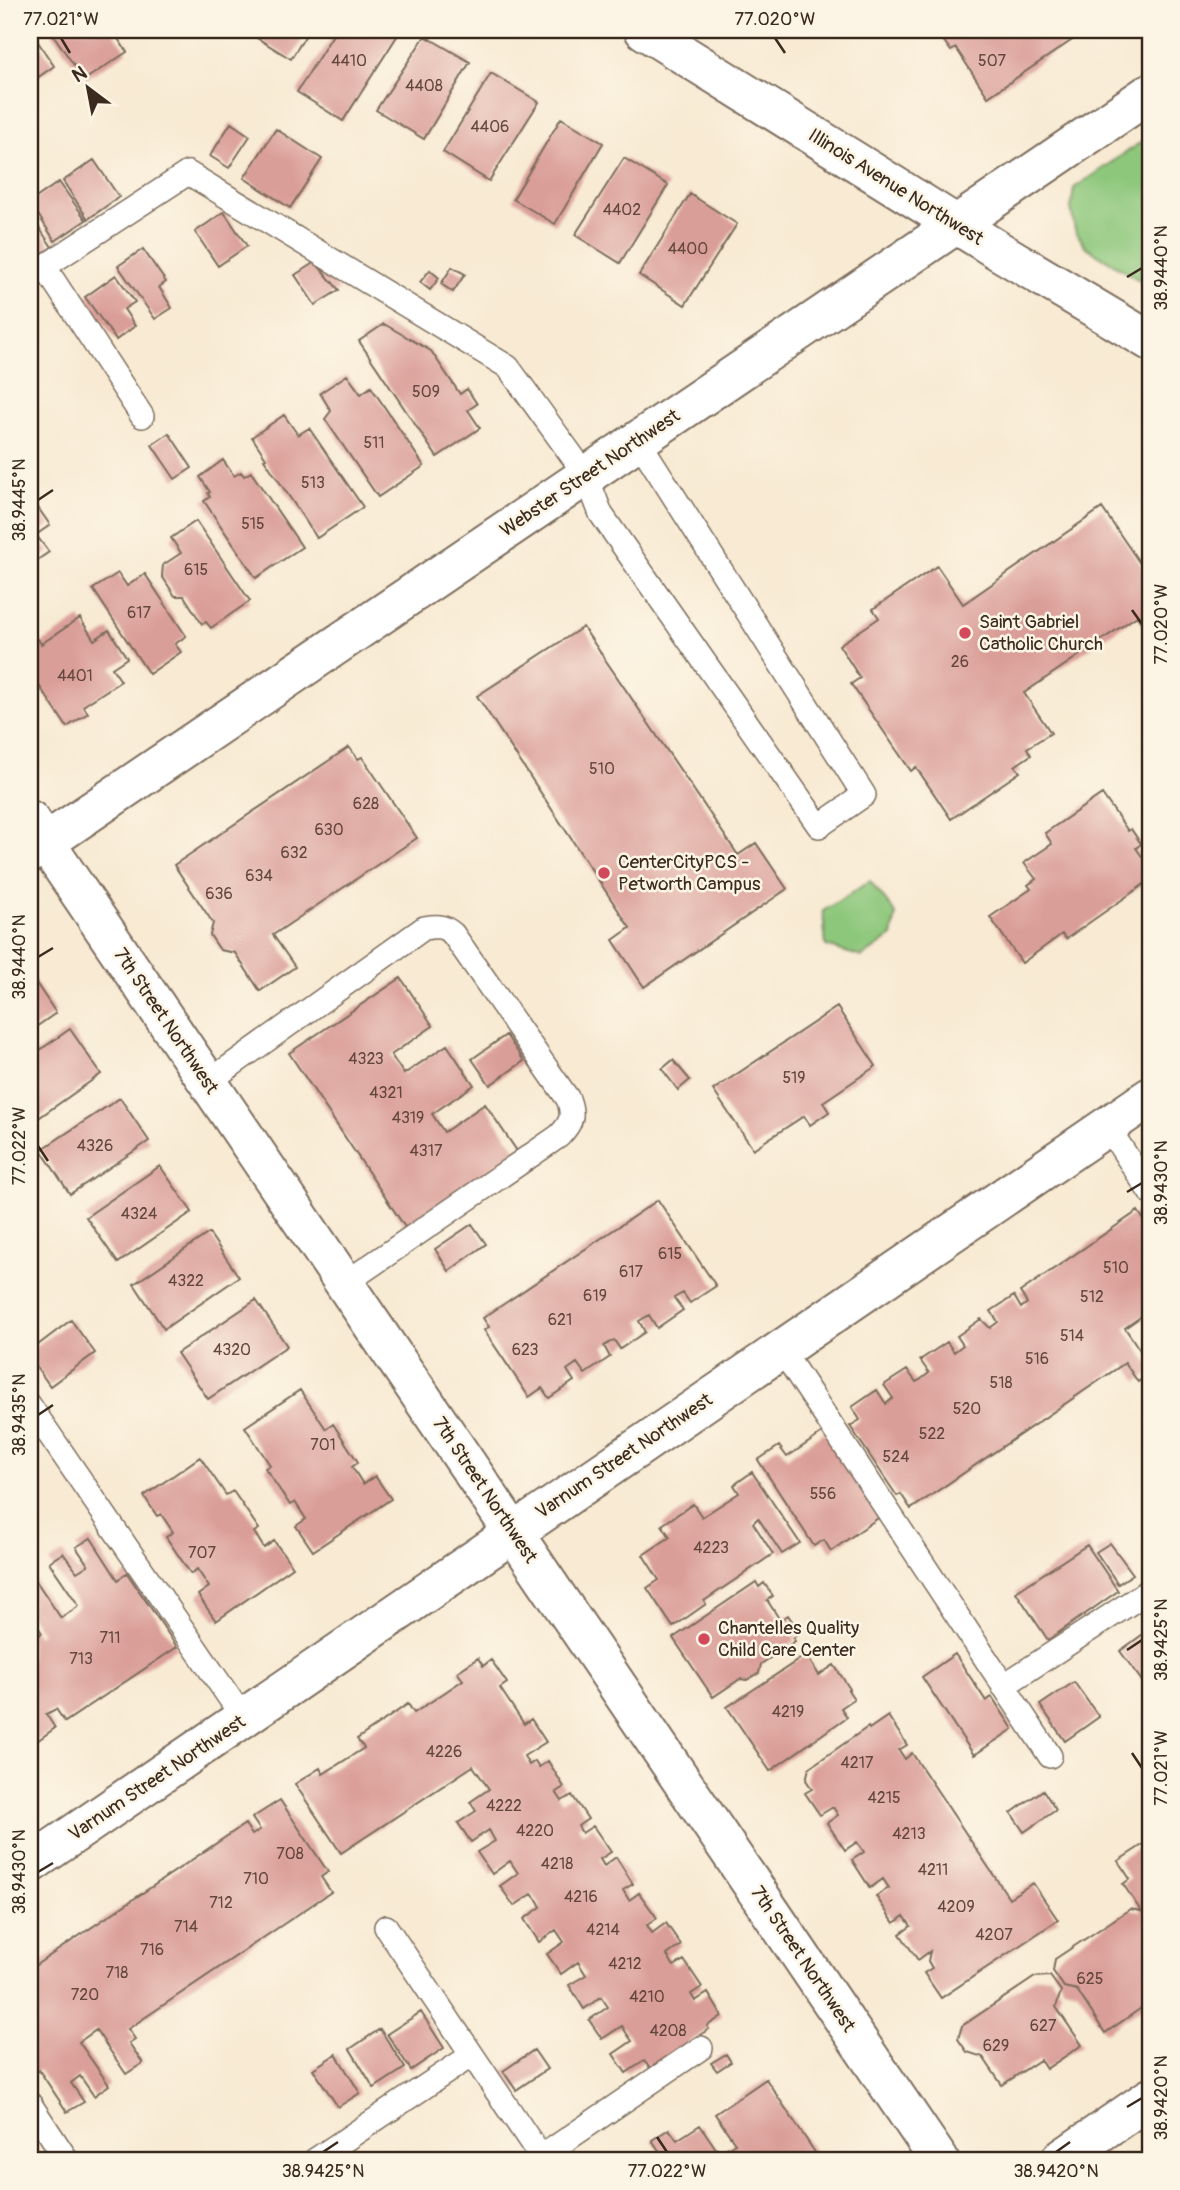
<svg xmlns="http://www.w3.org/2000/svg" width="1180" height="2190" font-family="Pangolin,sans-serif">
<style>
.green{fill:#8dc77c;stroke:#64784d;stroke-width:2}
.building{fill:#da9e98}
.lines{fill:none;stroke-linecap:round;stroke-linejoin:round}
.lane-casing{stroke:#7d6d5d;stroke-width:26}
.street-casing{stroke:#7d6d5d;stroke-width:42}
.secondary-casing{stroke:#7d6d5d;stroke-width:42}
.lane{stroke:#fff;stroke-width:23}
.street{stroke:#fff;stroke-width:38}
.secondary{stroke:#fff;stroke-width:38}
.ticks{fill:none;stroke:#3b2a1e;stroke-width:2.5}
.poi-dot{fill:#d1495b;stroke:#fcf5e5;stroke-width:2.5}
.labels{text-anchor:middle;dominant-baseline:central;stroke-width:5;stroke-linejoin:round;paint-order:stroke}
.number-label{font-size:16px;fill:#63473c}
.street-label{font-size:19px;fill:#3b2a1e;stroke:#fcf5e5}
.poi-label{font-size:19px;fill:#3b2a1e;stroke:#fcf5e5;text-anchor:start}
.neatline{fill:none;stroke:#3b2a1e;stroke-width:2.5}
.ticks-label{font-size:18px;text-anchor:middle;fill:#3b2a1e}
</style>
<rect width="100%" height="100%" fill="#fcf5e5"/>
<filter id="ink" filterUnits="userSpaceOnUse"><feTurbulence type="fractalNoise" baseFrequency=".0143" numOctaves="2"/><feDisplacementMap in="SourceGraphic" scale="14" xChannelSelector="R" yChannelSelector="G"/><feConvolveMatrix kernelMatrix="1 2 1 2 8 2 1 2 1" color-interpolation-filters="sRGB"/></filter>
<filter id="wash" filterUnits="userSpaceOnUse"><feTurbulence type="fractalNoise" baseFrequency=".00686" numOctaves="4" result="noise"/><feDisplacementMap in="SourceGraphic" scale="28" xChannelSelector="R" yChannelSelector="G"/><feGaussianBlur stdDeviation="1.57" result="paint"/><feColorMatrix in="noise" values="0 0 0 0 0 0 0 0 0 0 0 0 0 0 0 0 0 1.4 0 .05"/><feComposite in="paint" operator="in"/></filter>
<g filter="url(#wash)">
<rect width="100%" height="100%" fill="#f8ead3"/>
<!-- green -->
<path class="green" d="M1150,136v151l-65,-41 -10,-16 -4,-22 3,-20z
M870,881l26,33 -4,22 -30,21 -36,-11 -3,-35z"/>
<g id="blocks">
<!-- building -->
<path class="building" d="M30,30l24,36 -24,17z
M50,30h62l15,22 -43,28z
M244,30h65l-18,29z
M336,30h65l-58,91 -46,-29z
M936,30h151l-99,67 -32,-49 -5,3z
M425,36l45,26 -46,77 -48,-29z
M491,73l48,29 -50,79 -46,-29z
M561,118l42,25 -48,81 -42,-25z
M231,123l19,13 -21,32 -19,-12z
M276,129l46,30 -32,49 -46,-30z
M624,158l44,27 -48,78 -45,-28z
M94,160l25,37 -31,22 -25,-38z
M59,182l27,38 -31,21 -25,-39z
M690,194l47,30 -52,81 -46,-30z
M224,212l23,34 -29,20 -23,-34z
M30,214l22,33 -22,15z
M143,249l23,33 -7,5 13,21 -17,11 -37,-53z
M315,262l24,28 -24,15 -20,-30z
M452,267l13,7 -12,18 -12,-8z
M430,270l9,8 -9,12 -10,-8z
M116,275l19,27 -11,7 11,17 -19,14 -31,-43z
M384,324l47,27 29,43 7,-5 10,15 -9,6 12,18 -43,29 -78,-116z
M347,375l14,19 10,-7 53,79 -46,31 -53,-78 6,-8 -11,-18z
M284,415l14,20 11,-7 54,79 -46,31 -53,-79 2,-1 -14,-21z
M169,433l23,35 -17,11 -23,-34z
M223,460l11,16 7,-4 3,4 7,-4 51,75 -46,31 -52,-77 6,-4 -2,-4 2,-1 -10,-15z
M32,499l18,26 -14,10 13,17 -19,13v-64z
M1102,508l48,70v57l-13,-19 -113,77 27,40 -24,15 4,7 -16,11 5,6 -69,47 -35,-52 -5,4 -60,-87 9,-6 -21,-33 40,-27 -6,-9 64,-43 26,38z
M196,521l54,80 -39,27 -5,-6 -4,2 -18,-28h-9l-13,-20 1,-11 18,-12 -10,-15z
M118,573l9,13 18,-12 41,62 -11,8 6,8 -32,22 -56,-85z
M80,618l14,22 15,-10 18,28 -15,10 9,13 -38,25 5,7 -21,14 -37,-55v-27l8,-6 3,5z
M583,627l155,228 18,-12 31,46 -143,98 -31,-47 17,-12 -153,-232z
M349,747l9,12 4,-2 55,81 -144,97 22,32 -35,24 -25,-38 -15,-3 -10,-15 3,-12 -39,-58z
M1102,794l26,37 3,-2 10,15 -5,4 14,20v12l-84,59 -4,-5 -40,29 -32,-46 41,-28 -3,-4 8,-6 -12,-16 28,-19 -7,-11z
M30,974l26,39 -26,18z
M401,978l32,48 -42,29 13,19 43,-29 27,40 -42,29 12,18 41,-28 34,50 -112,76 -118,-177z
M837,1007l39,59 -53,36 6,10 -19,13 -6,-9 -51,33 -40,-59z
M70,1029l31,45 -71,50v-67z
M506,1035l18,26 -34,24 -18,-26z
M673,1060l17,20 -12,10 -16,-21z
M120,1098l29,43 -79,53 -29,-44z
M160,1166l32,46 -74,51 -32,-46z
M658,1200l58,86 -26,17 -7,-10 -9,5 9,12 -26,18 -8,-13 -10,6 6,11 -25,17 -6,-9 -10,6 6,11 -25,17 -8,-11 -10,7 7,11 -25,17 -7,-10 -13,9 -45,-67 5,-3 -6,-9z
M1138,1211l10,15 2,-2v105l-8,-13 -17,12 25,37v8l-12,9 -13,-19 -214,146 -10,-15 -4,2 -47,-70 10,-6 -8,-13 25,-17 9,14 7,-6 -9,-13 23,-15 9,12 4,-2 9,-7 -9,-13 27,-18 7,10 9,-7 -6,-9 24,-17 9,9 8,-6 -7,-11 23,-15 7,12 6,-5 -7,-11z
M472,1224l14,20 -37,27 -14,-22z
M209,1233l30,44 -75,52 -30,-45z
M256,1300l31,46 -79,53 -31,-46z
M71,1320l24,33 -45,33 -20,-28v-7z
M300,1390l26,39 7,-5 25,38 -6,5 11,17 12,-8 16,23 -78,52 -17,-25 10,-7 -11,-17 -5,3 -25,-37 5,-3 -25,-38z
M824,1432l57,84 -50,35 -7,-11 -10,6 -56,-86 21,-14 8,11z
M200,1457l26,38 7,-4 26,38 -5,3 10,16 10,-7 19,26 -77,54 -18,-26 11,-8 -12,-18 -6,5 -25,-37 7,-5 -12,-18 -4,2 -13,-20z
M752,1472l48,71 -18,11 -24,-36 -5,5 20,31 -69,47 2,3 -33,23 -26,-39 12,-8 -16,-25 27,-18 -8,-12 31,-21 9,13 37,-24 -5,-8z
M91,1538l27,42 9,-7 50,74 -112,75 -9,-13 -10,5 9,14 -25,18v-122l8,12 4,-3 -12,-18v-11l2,-1 -2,-4v-18l4,-3 27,40 18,-12 -30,-44 14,-9 14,19 11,-7 -12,-18z
M1110,1543l23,31 -15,10 -22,-32z
M1087,1545l31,46 -70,49 -32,-48z
M756,1582l3,5 5,-4 9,13 -6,4 13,20 8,-5 12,18 -7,5 2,3 -34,23 -2,9 -12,7 -7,-1 -27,18 -40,-59z
M1150,1629v52l-5,4 -25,-34z
M955,1654l31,47 6,-4 21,32 -39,26 -52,-78z
M806,1655l13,20 15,-10 16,24 -2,1 6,9 -13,9 6,9 -77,54 -43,-64z
M478,1658l5,8 8,-6 16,23 -7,5 24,36 7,-5 15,23 -22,14 5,9 6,-4 4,6 9,-6 16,26 -8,5 6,9 10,-6 16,24 -10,7 4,7 11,-7 18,26 -11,7 4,7 12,-9 17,27 -10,6 6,10 10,-7 18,25 -10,7 5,8 14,-10 15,22 -14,10 7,11 10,-6 18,27 -11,7 4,7 13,-8 14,23 -15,10 2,3 -59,39 -6,-7 -18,12 -13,-19 19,-13 -5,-7 -5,-8 -20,13 -13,-19 19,-13 -4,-6 -3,-4 -17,12 -15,-24 17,-10 -8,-13 -17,12 -14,-20 17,-12 -8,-12 -17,12 -15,-23 17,-12 -3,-6 -6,-7 -18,12 -14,-20 18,-13 -8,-12 -18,13 -15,-22 18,-11 -6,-11 -18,12 -13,-19 18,-12 -6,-9 19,-13 -16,-23 -132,87 -46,-69 25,-16 3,6 41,-26 -7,-9 51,-35 6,9 49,-33 -6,-8z
M1074,1682l25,35 -34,24 -25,-36z
M888,1716l19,29 -8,5 6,9 7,-6 97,145 24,-15 25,37 -117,78 -17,-25 8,-5 -4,-7 2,-10 -12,9 -18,-26 11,-8 -7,-10 -10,7 -18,-27 13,-8 -6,-9 -13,9 -18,-28 12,-8 -7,-10 -12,8 -18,-27 11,-8 -5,-8 -13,8 -15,-22 7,-4 -6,-9 3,-12 59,-41 1,2z
M1043,1790l13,20 -32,22 -13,-19z
M280,1800l48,72 -7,5 10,15 -203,137 7,10 -6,4 14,20 -17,11 -30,-44 -17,12 30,43 -15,11 -14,-20 -9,7 13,19 -17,10 -28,-42 -9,6v-107l215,-145 7,11 8,-5 -8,-12z
M1150,1840v162l-45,31 -28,-43 -13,-3 -11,-16 2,-12 75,-50 11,2 -18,-27 7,-5 -12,-18z
M1050,1976l11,15 -5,16 26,38 -36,24 -6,-9 -38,25 -19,-28 -16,-5 -9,-13 4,-13 73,-49z
M421,2012l23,36 -33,22 -24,-36z
M380,2029l25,39 -31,20 -24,-39z
M534,2050l13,19 -31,21 -13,-19z
M336,2054l24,39 -22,14 -25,-38z
M726,2054l5,8 -14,9 -6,-8z
M766,2079l54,81h-159l-4,-6 3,-2 -8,-12 17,-11 8,11 23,-15 19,28 16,-10 -20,-29z"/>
</g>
</g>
<g filter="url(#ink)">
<use href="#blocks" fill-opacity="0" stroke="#7d6d5d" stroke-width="2"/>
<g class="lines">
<defs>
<path id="lane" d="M44,266l98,150
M30,276l158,-103 320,194 78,108 15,39 218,312 45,-31 -226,-355
M208,1082l216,-154c12,-2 19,-3 29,6l115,165c6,16 4,24 -9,37l-215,148
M1107,1126l43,66
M781,1349l269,407
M30,1406l214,313
M1003,1686l147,-96
M386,1927l157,233
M30,2104l37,56
M541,2157l160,-109
M315,2160l157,-105"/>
<path id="street" d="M30,853l1120,-760
M30,1864l1120,-767"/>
<path id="secondary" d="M644,30l355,221 151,90
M30,820l909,1340
M1060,2160l90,-62"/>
</defs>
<!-- lane casing -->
<use href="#lane" class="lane-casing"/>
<!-- street casing -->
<use href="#street" class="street-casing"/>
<!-- secondary casing -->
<use href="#secondary" class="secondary-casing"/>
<!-- lane -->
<use href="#lane" class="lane"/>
<!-- street -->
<use href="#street" class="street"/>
<!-- secondary -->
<use href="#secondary" class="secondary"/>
</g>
</g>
<!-- ticks -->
<path class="ticks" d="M61,38l9,15M775,38l10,15M1127,277l15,-9M38,500l15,-10M1132,610l10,14M38,957l15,-9M38,1146l10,15M1127,1192l15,-9M38,1415l15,-10M1127,1650l15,-10M1132,1753l10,15M38,1872l15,-9M1127,2107l15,-9M657,2137l10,15M323,2152l15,-10M1056,2152l14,-10"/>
<!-- markers -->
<g class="poi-dot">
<circle cx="965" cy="633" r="7"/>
<circle cx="604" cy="873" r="7"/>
<circle cx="704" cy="1639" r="7"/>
</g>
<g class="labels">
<!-- number labels -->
<g class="number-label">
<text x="349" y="61">4410</text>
<text x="992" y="61">507</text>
<text x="424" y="86">4408</text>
<text x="490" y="127">4406</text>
<text x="622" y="210">4402</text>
<text x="688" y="249">4400</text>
<text x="426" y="392">509</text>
<text x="374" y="443">511</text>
<text x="313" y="483">513</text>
<text x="253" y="524">515</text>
<text x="196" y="570">615</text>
<text x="139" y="613">617</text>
<text x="960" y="662">26</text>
<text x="75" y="676">4401</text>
<text x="602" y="769">510</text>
<text x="366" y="804">628</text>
<text x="329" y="830">630</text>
<text x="294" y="853">632</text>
<text x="259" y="876">634</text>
<text x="219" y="894">636</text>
<text x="366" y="1059">4323</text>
<text x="794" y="1078">519</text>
<text x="386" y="1093">4321</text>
<text x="408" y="1118">4319</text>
<text x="95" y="1146">4326</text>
<text x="426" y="1151">4317</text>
<text x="139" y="1214">4324</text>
<text x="670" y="1254">615</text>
<text x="1116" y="1268">510</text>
<text x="631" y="1272">617</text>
<text x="186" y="1281">4322</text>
<text x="595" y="1296">619</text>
<text x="1092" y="1297">512</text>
<text x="560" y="1320">621</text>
<text x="1072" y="1336">514</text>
<text x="232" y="1350">4320</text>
<text x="525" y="1350">623</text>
<text x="1037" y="1359">516</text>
<text x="1001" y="1383">518</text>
<text x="967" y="1409">520</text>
<text x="932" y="1434">522</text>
<text x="323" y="1445">701</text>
<text x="896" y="1457">524</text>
<text x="823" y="1494">556</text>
<text x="711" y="1548">4223</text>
<text x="202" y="1553">707</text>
<text x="110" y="1638">711</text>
<text x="81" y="1659">713</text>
<text x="788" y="1712">4219</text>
<text x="444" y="1752">4226</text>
<text x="857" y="1763">4217</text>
<text x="884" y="1798">4215</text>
<text x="504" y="1806">4222</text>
<text x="535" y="1831">4220</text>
<text x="909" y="1834">4213</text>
<text x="290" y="1854">708</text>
<text x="557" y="1864">4218</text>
<text x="933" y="1870">4211</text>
<text x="256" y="1879">710</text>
<text x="581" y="1897">4216</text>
<text x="221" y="1903">712</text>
<text x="956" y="1907">4209</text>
<text x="186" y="1927">714</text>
<text x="603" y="1930">4214</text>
<text x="994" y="1935">4207</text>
<text x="152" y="1950">716</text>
<text x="625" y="1964">4212</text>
<text x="117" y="1973">718</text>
<text x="1090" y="1979">625</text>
<text x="85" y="1995">720</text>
<text x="647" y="1997">4210</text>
<text x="1043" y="2026">627</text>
<text x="668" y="2031">4208</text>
<text x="996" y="2046">629</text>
</g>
<!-- street labels -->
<g class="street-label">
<text transform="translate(896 187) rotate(32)">Illinois Avenue Northwest</text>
<text transform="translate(590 473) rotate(-34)">Webster Street Northwest</text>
<text transform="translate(166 1021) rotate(56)">7th Street Northwest</text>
<text transform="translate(624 1456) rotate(-34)">Varnum Street Northwest</text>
<text transform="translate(485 1490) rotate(56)">7th Street Northwest</text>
<text transform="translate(157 1778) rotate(-34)">Varnum Street Northwest</text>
<text transform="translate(803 1959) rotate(56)">7th Street Northwest</text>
</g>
<!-- poi labels -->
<g class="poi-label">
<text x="979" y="622">Saint Gabriel<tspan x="979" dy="22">Catholic Church</tspan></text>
<text x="618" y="862">CenterCityPCS -<tspan x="618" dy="22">Petworth Campus</tspan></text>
<text x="718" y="1628">Chantelles Quality<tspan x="718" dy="22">Child Care Center</tspan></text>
</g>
</g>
<!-- margin -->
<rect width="1180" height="2190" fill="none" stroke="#fcf5e5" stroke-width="77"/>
<!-- north arrow -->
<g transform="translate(88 88) rotate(328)" stroke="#fcf5e5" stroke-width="5" paint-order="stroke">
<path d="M0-5L12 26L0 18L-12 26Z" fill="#3b2a1e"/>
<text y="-10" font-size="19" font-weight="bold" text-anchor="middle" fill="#3b2a1e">N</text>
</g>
<rect x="38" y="38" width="1104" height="2114" class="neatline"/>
<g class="ticks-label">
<text x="61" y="25">77.021°W</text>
<text x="775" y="25">77.020°W</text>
<text transform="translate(1161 268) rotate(-90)" y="6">38.9440°N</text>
<text transform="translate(19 500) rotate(-90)" y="6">38.9445°N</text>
<text transform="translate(1161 624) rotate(-90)" y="6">77.020°W</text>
<text transform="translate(19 957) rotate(-90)" y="6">38.9440°N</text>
<text transform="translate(19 1146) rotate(-90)" y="6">77.022°W</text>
<text transform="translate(1161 1183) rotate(-90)" y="6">38.9430°N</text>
<text transform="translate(19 1415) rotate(-90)" y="6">38.9435°N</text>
<text transform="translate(1161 1640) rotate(-90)" y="6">38.9425°N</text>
<text transform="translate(1161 1768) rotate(-90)" y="6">77.021°W</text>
<text transform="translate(19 1872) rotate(-90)" y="6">38.9430°N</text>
<text transform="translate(1161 2098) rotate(-90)" y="6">38.9420°N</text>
<text x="323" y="2177">38.9425°N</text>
<text x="667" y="2177">77.022°W</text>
<text x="1056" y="2177">38.9420°N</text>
</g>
</svg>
